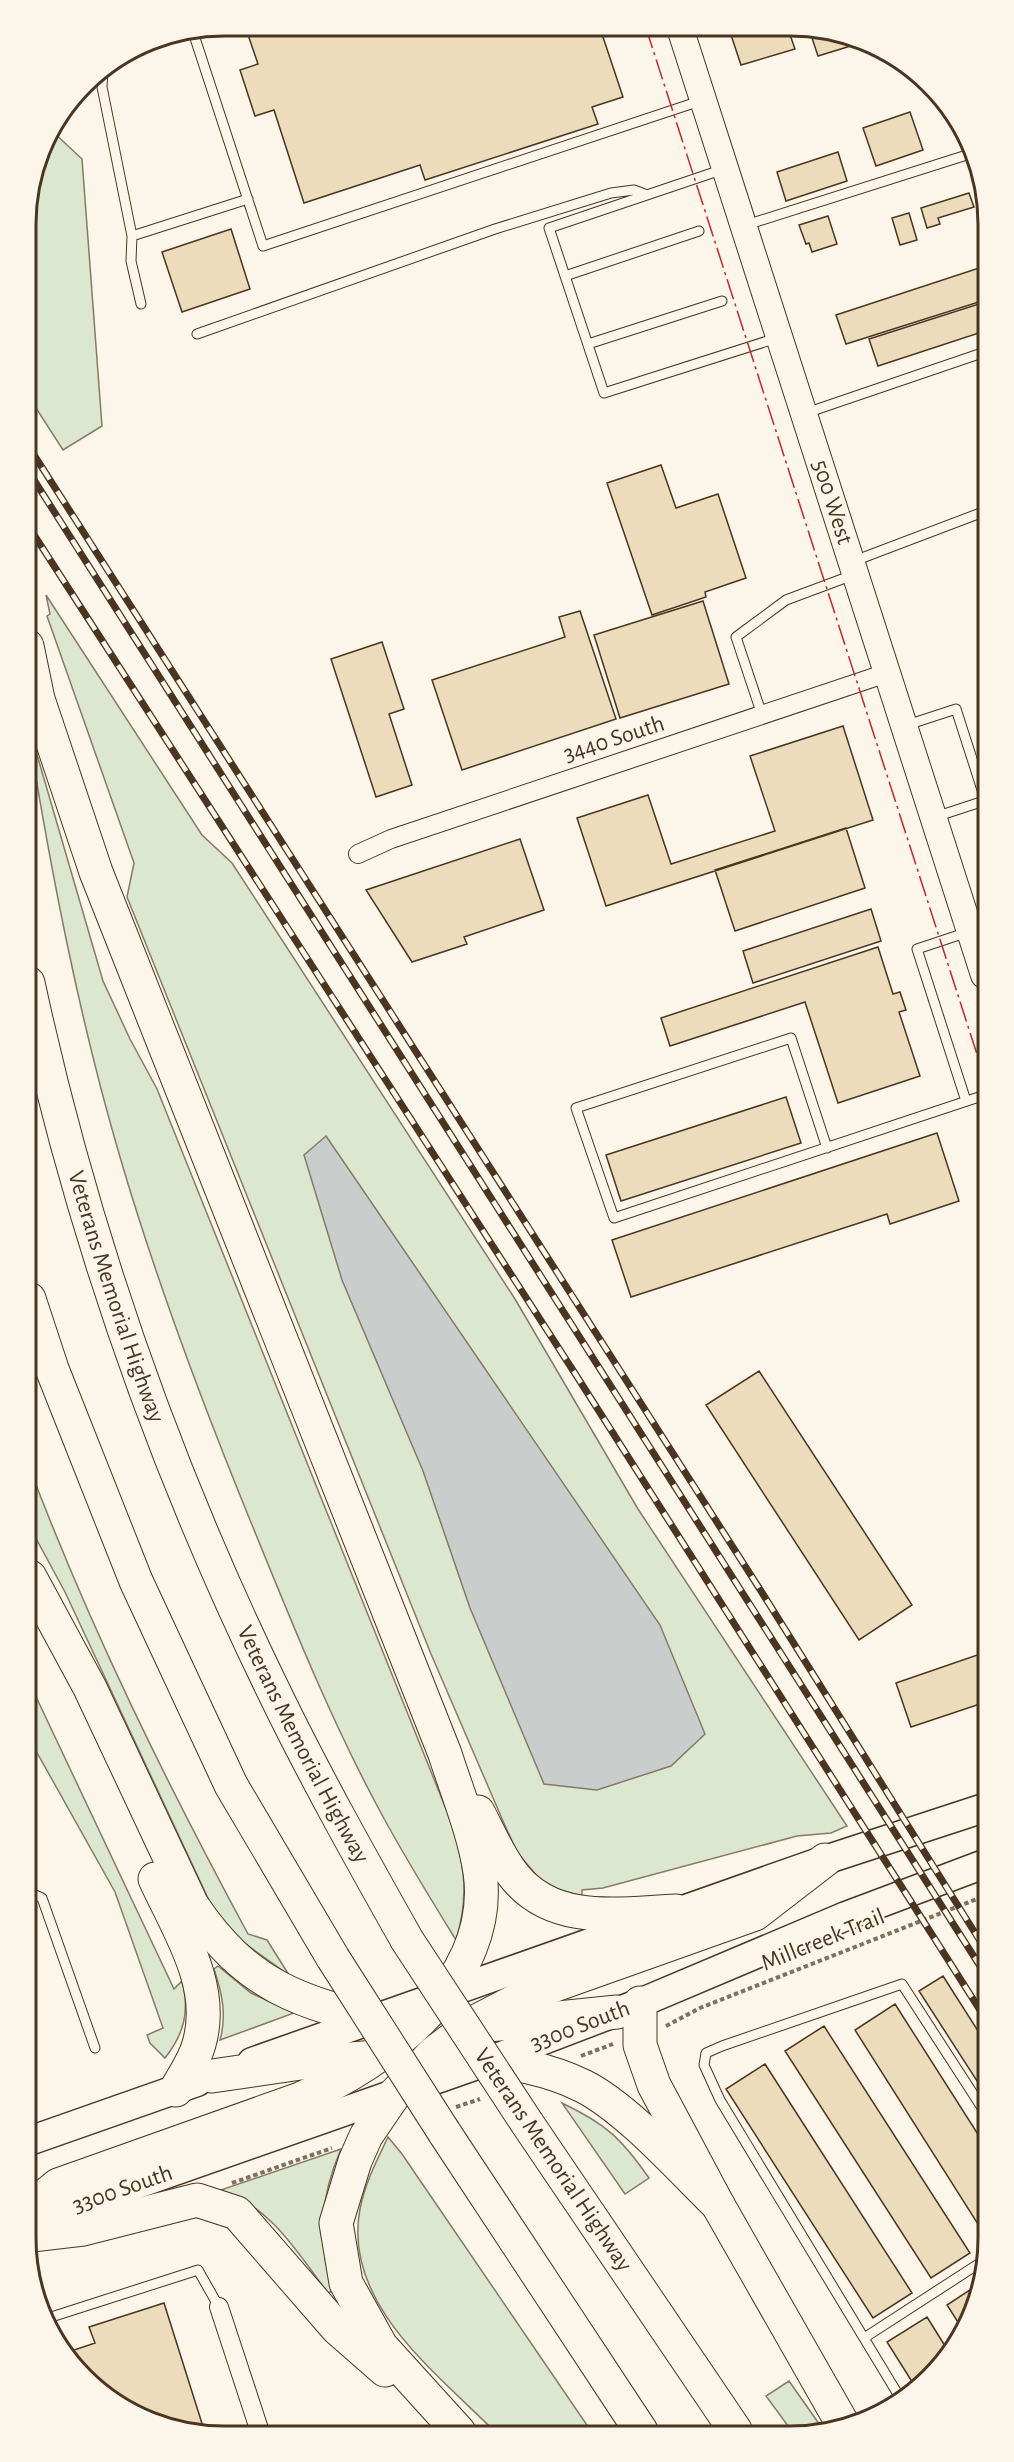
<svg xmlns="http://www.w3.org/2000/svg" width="1014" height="2462" font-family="'Alegreya Sans',sans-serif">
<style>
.green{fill:#dce7d0;stroke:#887966;stroke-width:1.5}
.water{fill:#c9cecd;stroke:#887966;stroke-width:1.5}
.building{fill:#ecdcbc;stroke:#4a3520;stroke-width:1.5}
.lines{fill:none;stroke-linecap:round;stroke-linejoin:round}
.service-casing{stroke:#4a3520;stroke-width:11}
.minor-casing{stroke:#4a3520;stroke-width:20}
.secondary-casing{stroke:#4a3520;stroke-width:28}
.primary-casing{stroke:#4a3520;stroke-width:31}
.motorway-casing{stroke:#4a3520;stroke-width:35}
.path{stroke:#7f6f5c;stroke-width:4;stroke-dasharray:4.5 3;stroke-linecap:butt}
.service{stroke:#fbf6e9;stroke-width:9}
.minor{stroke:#fbf6e9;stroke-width:18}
.secondary{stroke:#fbf6e9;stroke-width:26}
.primary{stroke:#fbf6e9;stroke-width:28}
.motorway{stroke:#fbf6e9;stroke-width:33}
.rail-casing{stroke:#4a3520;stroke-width:7}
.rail{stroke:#fbf6e9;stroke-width:4.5;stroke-dasharray:14;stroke-linecap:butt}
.motorway-bridge-casing{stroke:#4a3520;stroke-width:35;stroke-linecap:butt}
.motorway-bridge{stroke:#fbf6e9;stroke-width:33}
.power{stroke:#c62828;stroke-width:1.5;stroke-dasharray:21 4.5 3 4.5;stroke-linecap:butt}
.labels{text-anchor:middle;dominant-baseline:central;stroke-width:4.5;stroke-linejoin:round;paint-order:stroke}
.street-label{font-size:24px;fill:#4a3520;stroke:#fbf6e9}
.rim{fill:none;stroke:#4a3520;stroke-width:3}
</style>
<rect width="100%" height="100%" fill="#fbf6e9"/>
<!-- green -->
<path class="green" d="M51,130l31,29 20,267 -39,24 -36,-56 -1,-183 20,-74z
M46,595l156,240 30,28 283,436 123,210 209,317 -16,7 -34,3 -194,52 -21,2v6l-26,-7 -15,-8 -24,-29 -14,-31 -72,-167 -304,-757 7,-34 -87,-247 3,-2z
M33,741l70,240 27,58 27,50 295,735c13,43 17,73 4,116 -26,-42 -52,-84 -75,-127 -51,-94 -91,-195 -131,-293 -49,-120 -94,-240 -130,-363 -40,-136 -67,-275 -90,-415z
M30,1469c61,161 136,313 218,465l19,6 22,35 -52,-37 -23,-27 -149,-319 -33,-61z
M30,1684l144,305 8,-8c8,30 2,53 -17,77l-15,-15 -3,-8 16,-7 -48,-136 -84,-150z
M218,1966l33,27 43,20 -74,27c7,-25 2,-47 -6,-71z
M562,2103c44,21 59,35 87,75l-24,16z
M388,2137l14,17 189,277h-97c-58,-59 -152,-128 -134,-222 5,-26 17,-49 28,-72z
M341,2149c-21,48 -24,92 -8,142l-5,2c-31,-41 -57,-86 -107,-103z
M789,2381l33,47 1,2h-32l-25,-34z"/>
<!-- water -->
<path class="water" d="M326,1136l334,489 45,109 -34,32 -74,24 -53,-6 -74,-176 -47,-137 -81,-191 -38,-125z"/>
<!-- building -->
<path class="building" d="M245,26l355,2 23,69 -31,10 6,17 -173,56 -5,-15 -116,38 -30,-93 -19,6 -15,-46 18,-6z
M729,29h59l7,20 -54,16z
M809,29h19l29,15 -39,12z
M910,112l13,38 -47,16 -13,-38z
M838,152l9,29 -61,20 -9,-29z
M969,193l5,14 -36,11 2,6 -13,4 -6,-20z
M909,213l8,27 -17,5 -8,-27z
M828,216l9,28 -25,8 -3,-9 -3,1 -7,-19z
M231,229l19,60 -68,23 -20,-60z
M982,267v34l-136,43 -10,-29z
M982,303v29l-104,34 -9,-27z
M661,465l15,43 42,-14 28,84 -41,14 1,5 -54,18 -45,-132z
M703,601l26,83 -109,34 -26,-83z
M580,611l36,108 -154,51 -30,-90 133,-43 -6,-20z
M382,642l22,67 -15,5 23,71 -36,12 -45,-138z
M843,726l30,94 -267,86 -29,-88 71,-23 23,69 104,-33 -25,-75z
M846,828l19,60 -130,43 -20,-61z
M520,839l24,71 -80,27 3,7 -55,18 -46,-72z
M871,909l10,32 -128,42 -10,-32z
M878,947l15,47 7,-2 6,18 -7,2 21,64 -82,27 -33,-101 -135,44 -9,-28z
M786,1097l15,46 -180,58 -15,-46z
M937,1133l22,68 -69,23 -3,-10 -256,83 -19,-57z
M759,1371l153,234 -53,35 -153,-235z
M986,1652v50l-75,25 -15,-44z
M943,1976l44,69 1,53 -69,-107z
M895,2004l93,146v90l-133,-210z
M824,2026l146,227 -39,25 -146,-227z
M765,2064l147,229 -39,25 -147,-229z
M982,2282l-4,20 -15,28 -16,-25z
M164,2303l41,130h-19l-93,-46 -28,-34 30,-10 -6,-16z
M927,2317l23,37 -34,34 -29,-46z"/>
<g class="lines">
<defs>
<path id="service" d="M193,32l70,214 437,-145
M103,69l-1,18 30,149 116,-37
M724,169l-175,59 55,165 173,-55
M746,225l227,-72
M132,236l-1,25 10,43
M565,276l134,-45
M197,334l298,-105 116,-36 23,-3 13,5
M588,344l134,-43
M806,413l176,-60
M854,561l129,-49
M762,715l-26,-78 50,-37 67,-25
M907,725l49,-16 28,87
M935,817l49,-16
M966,1101l-49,-152 51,-17
M827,1148l-36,-110 -215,70 38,110 371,-123
M31,1893l11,5 53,150
M45,2319l153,-49 21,37
M864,2338l122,-79
M902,2401l-182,-301 -16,-35 2,-12 16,-7 180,-62 86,133"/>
<path id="minor" d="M358,854l33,-15 496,-166
M219,2307l41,125"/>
<g id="secondary">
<path id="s1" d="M680,28l304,947"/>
</g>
<g id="primary">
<path d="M252,2062l573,-202 162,-53"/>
<path d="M32,2140l165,-58"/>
<path id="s2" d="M32,2221l459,-161 149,-57 206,-87 141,-53"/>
</g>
<g id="motorway">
<path d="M27,646l11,53 58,173 349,882c12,38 29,78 35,118 15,107 -93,191 -180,227l-242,86 -26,21"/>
<path id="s3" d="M28,983c53,246 138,489 249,715 40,82 85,162 130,242"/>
<path d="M29,1299l23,70 84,212 95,204 102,173"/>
<path d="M30,1577l60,111 102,217c55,82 108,98 200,119"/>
<path d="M478,1812c11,21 22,47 37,65 40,49 106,36 161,34"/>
<path d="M155,1879c24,52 61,107 44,165 -4,16 -15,31 -23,46"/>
<path d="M640,2003v42l14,40 64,120 127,223"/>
<path d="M479,2026l138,-14"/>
<path d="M463,2056c41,6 82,11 120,30 44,22 98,83 135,119"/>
<path d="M212,2076l89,-13 75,-6"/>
<path d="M527,2123l208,307"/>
<path d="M444,2132l197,299"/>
<path d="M32,2235l51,-6 114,-29 40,13 100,115 48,42"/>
<path d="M459,2432l-78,-86 -35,-63 -10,-60 19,-62 11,-25 28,-41 40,-42 41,-31 52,-27 228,-81 70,-54"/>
</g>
</defs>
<!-- service casing -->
<use href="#service" class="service-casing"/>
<!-- minor casing -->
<use href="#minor" class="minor-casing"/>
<!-- secondary casing -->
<use href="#secondary" class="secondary-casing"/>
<!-- primary casing -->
<use href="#primary" class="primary-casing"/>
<!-- motorway casing -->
<use href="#motorway" class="motorway-casing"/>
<!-- path -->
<path class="path" d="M666,2026l34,-18 287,-113
M581,2056l32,-12
M456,2107l24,-8
M232,2183l100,-35"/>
<!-- service -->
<use href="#service" class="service"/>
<!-- minor -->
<use href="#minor" class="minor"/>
<!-- secondary -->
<use href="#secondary" class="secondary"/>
<!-- primary -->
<use href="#primary" class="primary"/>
<!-- motorway -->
<use href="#motorway" class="motorway"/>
<defs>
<path id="rail" d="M27,444l734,1147 226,361
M27,469l960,1508
M27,524l549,851 411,646"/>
</defs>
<!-- rail casing -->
<use href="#rail" class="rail-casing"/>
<!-- rail -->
<use href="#rail" class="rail"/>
<defs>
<path id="motorway-bridge" d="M407,1940l120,183
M333,1958l111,174"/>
</defs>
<!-- motorway-bridge casing -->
<use href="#motorway-bridge" class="motorway-bridge-casing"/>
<!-- motorway-bridge -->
<use href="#motorway-bridge" class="motorway-bridge"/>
<!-- power -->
<path class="power" d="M646,28l339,1051"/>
</g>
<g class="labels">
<!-- street labels -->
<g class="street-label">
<text stroke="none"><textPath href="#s1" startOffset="498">500 West</textPath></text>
<text transform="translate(614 739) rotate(-18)">3440 South</text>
<text stroke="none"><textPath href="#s3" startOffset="326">Veterans Memorial Highway</textPath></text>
<text stroke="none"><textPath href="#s3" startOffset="812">Veterans Memorial Highway</textPath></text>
<text transform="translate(823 1940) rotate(-22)">Millcreek Trail</text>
<text stroke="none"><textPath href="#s2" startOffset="582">3300 South</textPath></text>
<text transform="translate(553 2160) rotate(56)">Veterans Memorial Highway</text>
<text stroke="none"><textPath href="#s2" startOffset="96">3300 South</textPath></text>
</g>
</g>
<!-- crop -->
<path d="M0 0H1014V2462H0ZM224 36H790A188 188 0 0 1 978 224V2238A188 188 0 0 1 790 2426H224A188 188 0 0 1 36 2238V224A188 188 0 0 1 224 36Z" fill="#fbf6e9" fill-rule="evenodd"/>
<path class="rim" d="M224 36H790A188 188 0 0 1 978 224V2238A188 188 0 0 1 790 2426H224A188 188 0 0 1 36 2238V224A188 188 0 0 1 224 36Z"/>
</svg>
